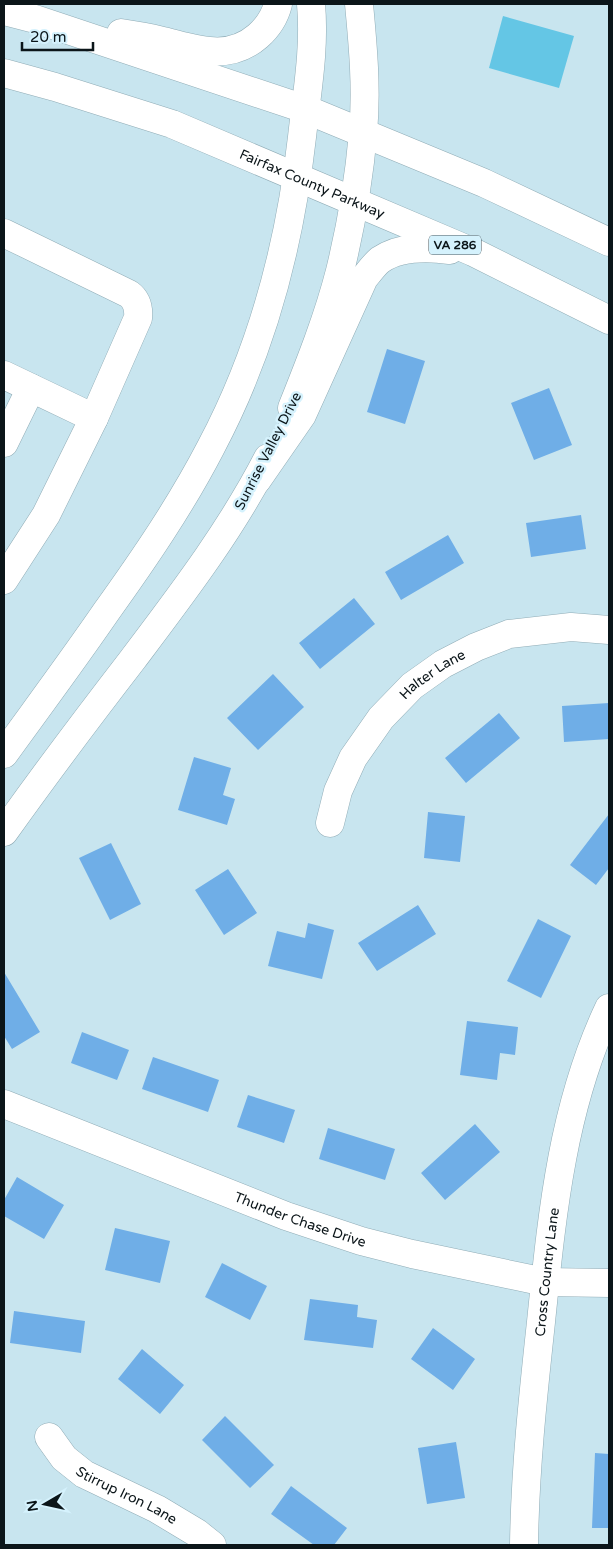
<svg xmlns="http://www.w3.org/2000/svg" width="613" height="1549" font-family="'Varela Round',sans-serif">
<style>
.green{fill:#64c6e5}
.building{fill:#6faee7}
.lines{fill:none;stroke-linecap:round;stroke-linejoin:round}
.minor-casing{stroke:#90acb6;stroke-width:29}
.major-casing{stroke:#90acb6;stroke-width:29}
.highway-casing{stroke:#90acb6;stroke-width:29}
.minor{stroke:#fff;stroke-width:28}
.major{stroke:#fff;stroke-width:28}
.highway{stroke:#fff;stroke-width:28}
.labels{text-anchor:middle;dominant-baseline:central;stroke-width:5;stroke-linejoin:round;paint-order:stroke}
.shield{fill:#d5f2fd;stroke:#48575d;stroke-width:1}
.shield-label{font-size:12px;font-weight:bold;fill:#0b1519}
.street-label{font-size:14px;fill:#0b1519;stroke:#d5f2fd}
</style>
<rect width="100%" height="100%" fill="#c8e5ef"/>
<!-- green -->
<path class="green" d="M503,16l71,20 -15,52 -70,-20z"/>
<!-- building -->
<path class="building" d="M387,349l38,12 -20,63 -38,-12z
M549,388l23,57 -38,15 -23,-57z
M581,515l5,34 -55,8 -5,-34z
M448,535l16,28 -63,37 -16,-28z
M354,598l21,26 -55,45 -21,-26z
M273,674l31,33 -46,43 -31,-32z
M609,703v36l-45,3 -2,-36z
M499,713l21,25 -54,45 -21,-25z
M194,757l37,11 -8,27 12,4 -8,26 -49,-15z
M428,812l37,4 -5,46 -36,-4z
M609,814v54l-13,17 -26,-20z
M111,843l30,61 -31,16 -31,-62z
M228,869l29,44 -33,22 -29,-45z
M418,905l18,29 -59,37 -19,-28z
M538,919l33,17 -30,62 -34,-17z
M308,923l26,7 -12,49 -54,-13 9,-35 28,7z
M4,972l36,60 -28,17 -8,-13z
M467,1021l51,6 -3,28 -15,-2 -3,27 -37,-5z
M82,1032l47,18 -12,30 -46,-17z
M153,1057l66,23 -11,32 -66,-23z
M248,1095l47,15 -11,33 -47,-16z
M475,1124l25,28 -55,48 -24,-27z
M328,1128l67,21 -10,31 -66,-21z
M17,1177l47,28 -20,34 -40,-23v-16z
M115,1228l55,13 -10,42 -55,-13z
M222,1263l45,23 -17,34 -45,-23z
M310,1299l48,6 -1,12 20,3 -4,28 -69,-8z
M14,1311l71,10 -4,32 -71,-10z
M433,1328l42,31 -22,31 -42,-31z
M142,1349l42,36 -24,29 -42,-35z
M225,1416l49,49 -24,23 -48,-48z
M456,1442l9,56 -38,6 -9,-56z
M595,1453l14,1v74h-17z
M291,1486l56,42 -13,17h-20l-43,-31z"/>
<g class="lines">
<defs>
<g id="minor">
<path d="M4,233l125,61c8,6 10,14 9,24l-44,100 -48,97 -42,65"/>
<path d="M4,375l90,43"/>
<path d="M4,443l27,-55"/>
<path id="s1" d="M330,823l8,-32 15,-33 28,-40 31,-32 31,-22 33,-17 33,-13 62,-7 38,3"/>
<path id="s2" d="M4,1104l282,112 75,25 51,13 133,28 64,1"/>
<path id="s3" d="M49,1437l15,21 20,16 73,35 40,24 15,12"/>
<path id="s4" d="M524,1545c1,-75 9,-149 17,-223 11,-107 21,-215 68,-314"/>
</g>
<path id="major" d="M292,408c18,-45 36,-90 48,-137 11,-45 19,-92 23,-138 4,-43 0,-87 -4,-129
M4,754c34,-47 69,-94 102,-142 38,-53 75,-107 105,-165 51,-96 79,-203 91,-310 5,-45 13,-89 9,-133
M4,832c42,-59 85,-116 129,-173 49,-65 98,-129 135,-201"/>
<g id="highway">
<path d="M4,11l31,8 270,90 179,74 125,59"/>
<path d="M121,33c13,2 26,4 38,7 35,8 68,23 99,-4 9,-8 17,-20 20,-32"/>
<path id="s5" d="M4,73l51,14 117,37 301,128 136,68"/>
<path d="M257,480l45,-65 62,-137c5,-6 10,-13 16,-18 20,-14 47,-13 70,-10"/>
</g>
</defs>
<!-- minor casing -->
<use href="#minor" class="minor-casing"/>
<!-- major casing -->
<use href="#major" class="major-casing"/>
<!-- highway casing -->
<use href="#highway" class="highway-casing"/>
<!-- minor -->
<use href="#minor" class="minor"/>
<!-- major -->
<use href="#major" class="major"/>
<!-- highway -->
<use href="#highway" class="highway"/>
</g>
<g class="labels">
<!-- shield labels -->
<rect class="shield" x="429" y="235.5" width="52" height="19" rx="4"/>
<g class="shield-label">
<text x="455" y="245">VA 286</text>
</g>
<!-- street labels -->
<g class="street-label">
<text stroke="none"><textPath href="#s5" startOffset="328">Fairfax County Parkway</textPath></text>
<text transform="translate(268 451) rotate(-63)">Sunrise Valley Drive</text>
<text stroke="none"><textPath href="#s1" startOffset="186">Halter Lane</textPath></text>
<text stroke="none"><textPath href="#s2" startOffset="318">Thunder Chase Drive</textPath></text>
<text stroke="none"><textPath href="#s4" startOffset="274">Cross Country Lane</textPath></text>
<text stroke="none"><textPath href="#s3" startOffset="99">Stirrup Iron Lane</textPath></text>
</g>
</g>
<!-- border -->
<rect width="613" height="1549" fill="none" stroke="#0b1519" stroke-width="10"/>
<!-- north arrow -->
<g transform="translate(45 1504) rotate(261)" stroke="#d5f2fd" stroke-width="4" paint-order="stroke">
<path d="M0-4L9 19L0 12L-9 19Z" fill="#0b1519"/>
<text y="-8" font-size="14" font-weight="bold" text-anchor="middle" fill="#0b1519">N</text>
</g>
<!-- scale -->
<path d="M22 42v8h71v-8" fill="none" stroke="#0b1519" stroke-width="2.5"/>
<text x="30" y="42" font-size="15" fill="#0b1519" stroke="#d5f2fd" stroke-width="4" paint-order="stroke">20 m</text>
</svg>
